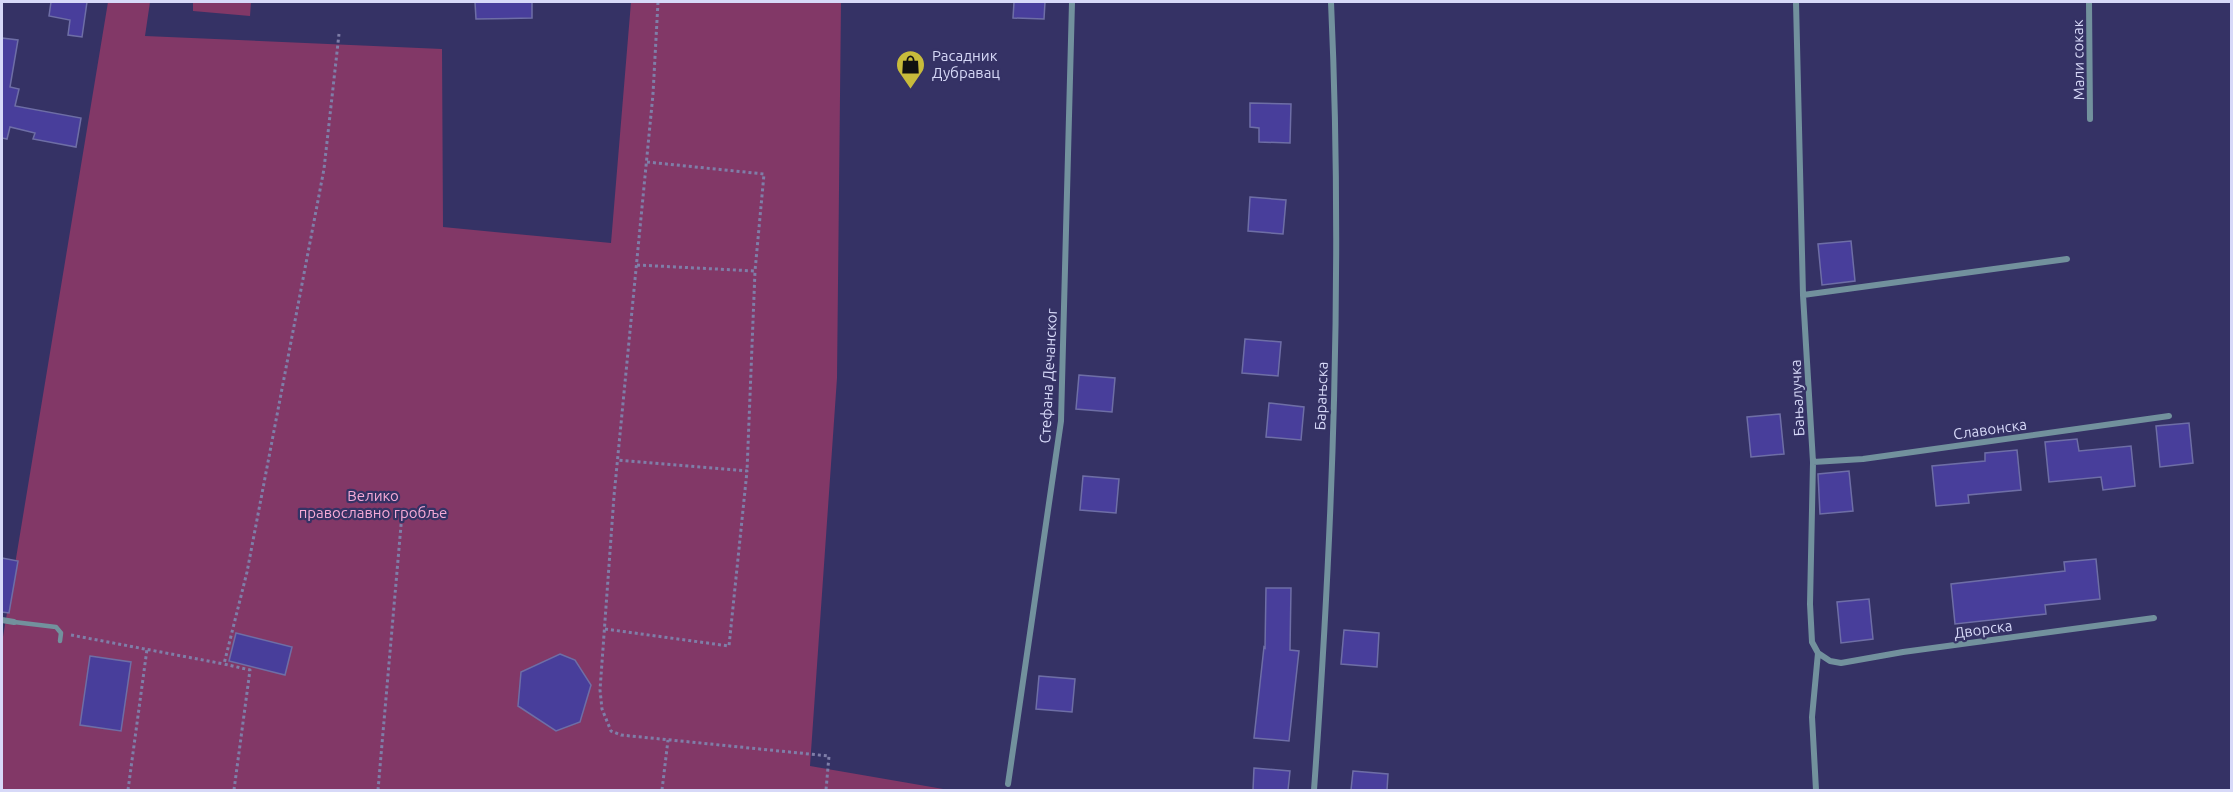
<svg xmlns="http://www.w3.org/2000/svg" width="2233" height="792" font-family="Ubuntu,sans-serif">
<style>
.green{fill:#823867}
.building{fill:#483e9b;stroke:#6e6ea6;stroke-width:1.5}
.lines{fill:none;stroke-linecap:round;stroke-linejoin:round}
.path{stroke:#7f7ea8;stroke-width:3;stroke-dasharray:3 3;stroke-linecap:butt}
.service{stroke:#72919d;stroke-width:4.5}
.minor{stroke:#72919d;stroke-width:6}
.labels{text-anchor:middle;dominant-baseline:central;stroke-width:4.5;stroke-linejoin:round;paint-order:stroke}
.poi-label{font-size:15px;fill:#d7d9f8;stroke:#353265;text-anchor:start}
.street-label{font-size:15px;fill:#d7d9f8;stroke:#353265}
.park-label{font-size:15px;fill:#f6aad7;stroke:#353265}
</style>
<rect width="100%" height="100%" fill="#353265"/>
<!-- green -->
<path class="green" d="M108,2h42l-5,34 297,13 1,178 168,16 20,-241h210l-4,376 -27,388 139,24h-947v-147z
M193,2h58l-1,14 -57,-5z"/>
<!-- building -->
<path class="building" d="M51,2h36l-5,35 -14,-2 2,-15 -21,-4z
M475,2h57v16l-56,1z
M1014,2h31l-1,17 -31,-1z
M2,38l16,2 -8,47 9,2 -4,17 66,12 -5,29 -43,-8 2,-6 -25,-6 -3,12 -5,-1z
M1250,103l41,1 -1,39 -31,-1v-14l-9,-1z
M1250,197l36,3 -3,34 -35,-3z
M1851,241l4,40 -33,4 -4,-41z
M1245,339l36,3 -3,34 -36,-3z
M1079,375l36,3 -3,34 -36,-3z
M1269,403l35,4 -3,33 -35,-3z
M1780,414l4,40 -33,3 -4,-40z
M2189,423l4,40 -33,4 -4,-41z
M2077,439l2,12 52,-5 4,40 -32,4 -2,-13 -52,5 -4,-40z
M2017,450l4,40 -53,5 1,8 -33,3 -4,-40 53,-5v-8z
M1849,471l4,40 -33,3 -2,-40z
M1083,476l36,3 -3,34 -36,-3z
M2,558l16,3 -9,52 -7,-1z
M2096,559l4,40 -55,6 1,9 -91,10 -4,-40 114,-13 -1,-9z
M1266,588h25l-1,62 9,1 -10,90 -35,-3 10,-91 1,1z
M1869,599l4,40 -32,4 -4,-41z
M1344,630l35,3 -2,34 -36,-3z
M236,633l56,14 -7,28 -56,-14z
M560,654l15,6 16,25 -11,37 -24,9 -38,-25 3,-34z
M90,656l41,6 -10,69 -41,-6z
M1039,676l36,3 -3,33 -36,-3z
M1254,768l36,3 -2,19h-35z
M1353,771l35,3 -1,16h-36z"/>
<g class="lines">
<!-- path -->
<path class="path" d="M658,2l-5,92 -39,402 -14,194 2,19 9,22 10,4 208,21 -3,34
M647,162l117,12 -9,97
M637,265l118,6 -8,200
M605,629l124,17 18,-175 -130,-11
M71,635l153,29
M128,790l19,-141
M234,790l16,-120 -26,-6 23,-92 77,-403 15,-135
M378,790l24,-276
M662,790l6,-50"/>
<!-- service -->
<path class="service" d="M14,622l42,5 5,6 -1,8"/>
<!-- minor -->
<path class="minor" d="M1796,2l7,293 10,167 -3,142 2,38 6,11 -6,64 4,73
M2089,2l1,117
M1803,295l264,-36
M1813,462l50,-3 306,-43
M2,620l12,2
M1818,653l12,8 11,2 62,-11 251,-34
M1008,784l53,-363 11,-419
M1314,790c19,-262 29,-526 17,-788"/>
</g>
<!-- icons -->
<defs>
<symbol id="shop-pin" viewBox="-11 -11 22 30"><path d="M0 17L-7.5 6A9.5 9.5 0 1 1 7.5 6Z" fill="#c8bb3b" stroke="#353265"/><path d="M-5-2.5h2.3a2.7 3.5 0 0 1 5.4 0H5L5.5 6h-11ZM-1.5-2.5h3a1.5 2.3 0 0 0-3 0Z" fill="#111"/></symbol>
</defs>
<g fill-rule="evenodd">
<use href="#shop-pin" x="894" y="48" width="33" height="45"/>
</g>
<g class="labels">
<!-- poi labels -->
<g class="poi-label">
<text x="932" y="55">Расадник<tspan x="932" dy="17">Дубравац</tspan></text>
</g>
<!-- street labels -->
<g class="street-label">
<text transform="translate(2078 60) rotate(-91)">Мали сокак</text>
<text transform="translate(1048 376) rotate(-87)">Стефана Дечанског</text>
<text transform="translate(1321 396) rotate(-88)">Барањска</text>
<text transform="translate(1797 398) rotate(-93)">Бањалучка</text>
<text transform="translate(1990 429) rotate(-8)">Славонска</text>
<text transform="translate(1983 629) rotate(-8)">Дворска</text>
</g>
<!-- park labels -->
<g class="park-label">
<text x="373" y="495">Велико<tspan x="373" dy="17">православно гробље</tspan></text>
</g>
</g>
<!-- border -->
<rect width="2233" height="792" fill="none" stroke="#d7d9f8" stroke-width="6"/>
</svg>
